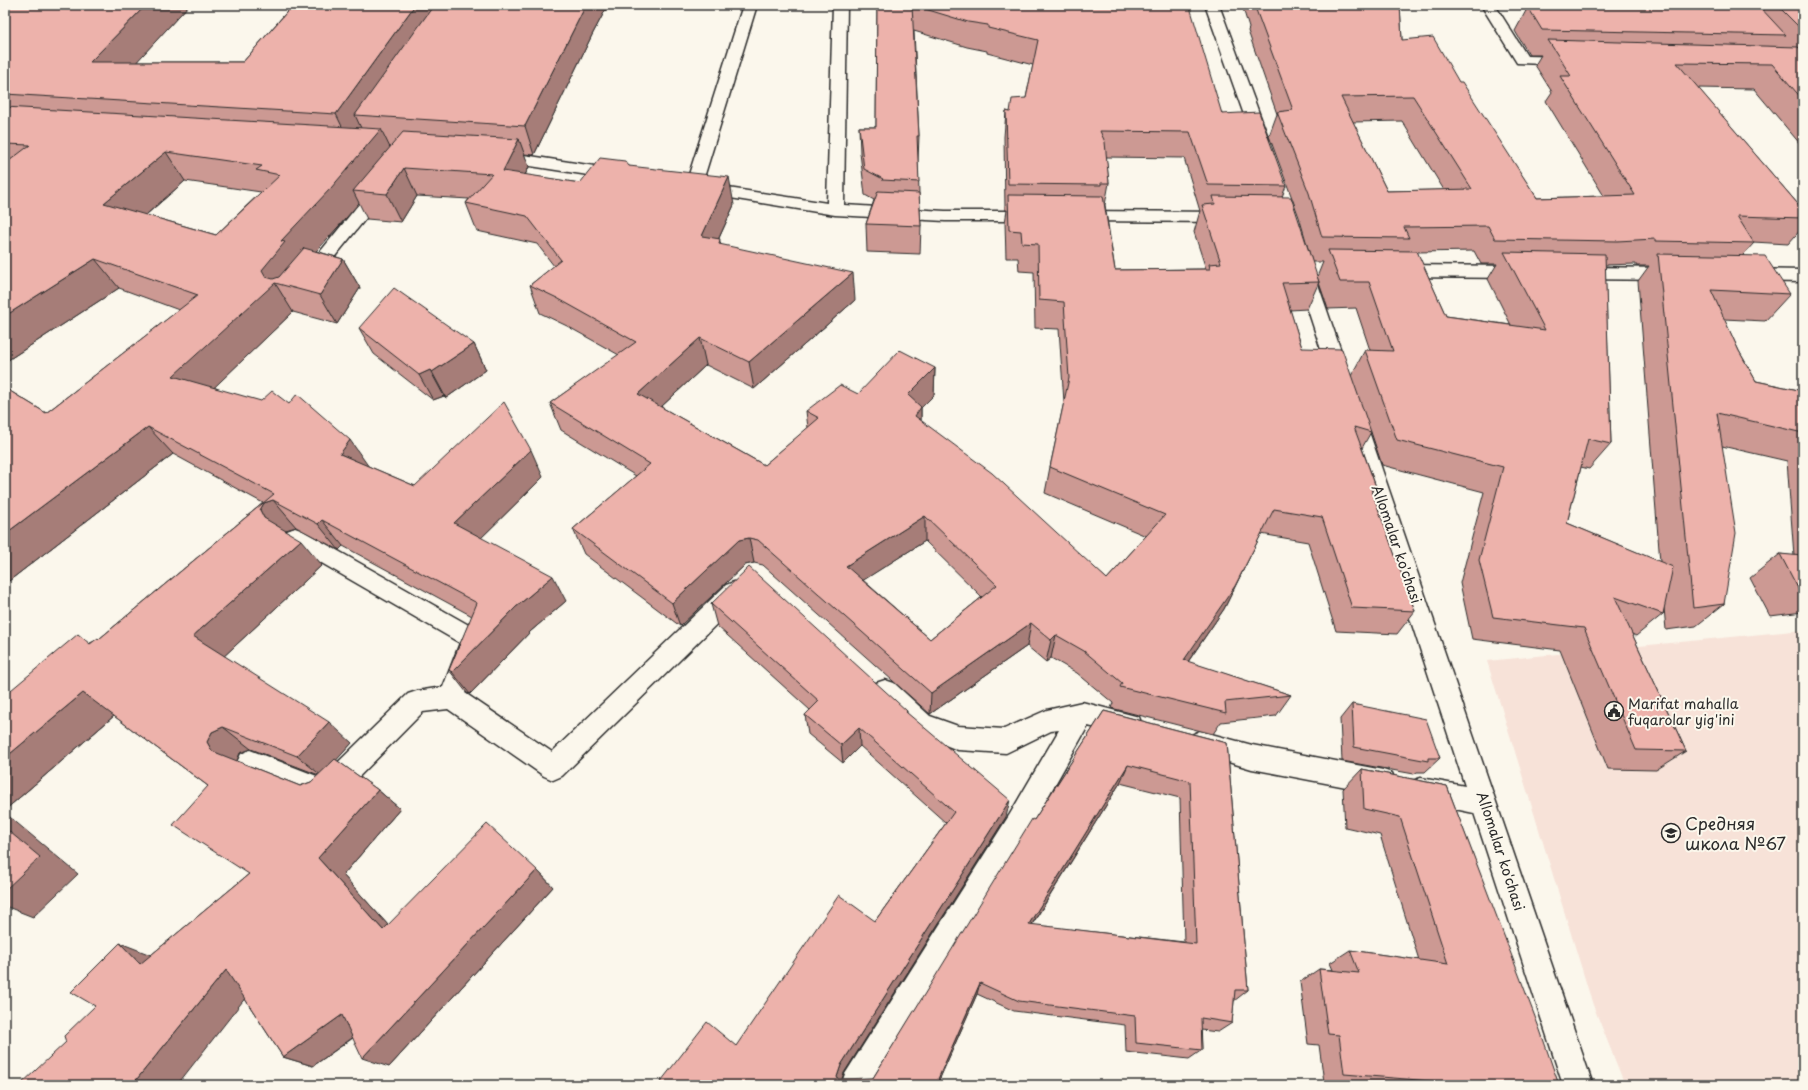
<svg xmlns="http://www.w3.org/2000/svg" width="1808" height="1090" font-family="'Playpen Sans',sans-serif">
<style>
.built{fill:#f7e2d8}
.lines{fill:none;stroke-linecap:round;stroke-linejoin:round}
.minor-casing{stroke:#2b2b2b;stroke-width:3}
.minor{fill:#fbf7ec;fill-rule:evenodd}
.wall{fill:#cc9993;stroke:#2b2b2b;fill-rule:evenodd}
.shaded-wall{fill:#a67d78;stroke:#2b2b2b}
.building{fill:#edb2ab;stroke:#2b2b2b;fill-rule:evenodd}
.labels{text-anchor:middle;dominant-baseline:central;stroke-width:4;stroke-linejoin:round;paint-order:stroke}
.street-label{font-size:14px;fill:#2b2b2b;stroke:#fbf7ec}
.poi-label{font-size:14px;fill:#2b2b2b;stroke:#fbf7ec;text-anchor:start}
.near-poi-label{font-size:17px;fill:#2b2b2b;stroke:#fbf7ec;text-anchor:start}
</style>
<rect width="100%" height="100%" fill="#fbf7ec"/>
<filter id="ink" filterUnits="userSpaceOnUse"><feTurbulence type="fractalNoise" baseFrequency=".025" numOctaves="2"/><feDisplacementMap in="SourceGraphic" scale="8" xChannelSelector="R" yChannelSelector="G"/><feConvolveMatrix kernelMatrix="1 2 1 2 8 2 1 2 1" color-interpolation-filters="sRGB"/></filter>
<g filter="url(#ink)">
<path class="built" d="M 1803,630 L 1803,1085 L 1625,1085 L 1593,1005 L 1487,661 Z"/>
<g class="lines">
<g class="minor-casing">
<g id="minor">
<path d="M 743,5 L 757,5 L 702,184 L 827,203 L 833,5 L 847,5 L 844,205 L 945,211 L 1035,211 L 1041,212 L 1043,216 L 1041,220 L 1035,221 L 945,221 L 835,215 L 687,191 L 685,187 Z"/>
<path d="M 1205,5 L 1219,5 L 1269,140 L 1267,143 L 1261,145 L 1255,143 L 1253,140 Z"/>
<path d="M 1481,5 L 1495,5 L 1527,56 L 1567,57 L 1572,58 L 1574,61 L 1572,64 L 1567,65 L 1517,63 Z"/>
<path d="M 497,153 L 524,155 L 620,170 L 626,171 L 628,175 L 626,179 L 620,180 L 524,165 L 491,161 L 489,158 L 491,155 Z"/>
<path d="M 382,182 L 388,183 L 390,187 L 388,191 L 315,281 L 309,283 L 303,281 L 300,277 L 303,273 L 376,183 Z"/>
<path d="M 1077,211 L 1229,212 L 1235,213 L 1237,217 L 1235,221 L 1229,222 L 1077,221 L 1071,220 L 1069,216 L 1071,212 Z"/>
<path d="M 1303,261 L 1309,263 L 1312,267 L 1350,377 L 1347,382 L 1340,384 L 1333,382 L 1330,377 L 1294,267 L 1297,263 Z"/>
<path d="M 1395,265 L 1523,266 L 1529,268 L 1532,272 L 1529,276 L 1523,278 L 1395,277 L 1389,275 L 1386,271 L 1389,267 Z"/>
<path d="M 1575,267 L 1673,268 L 1679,270 L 1682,274 L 1679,278 L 1673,280 L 1575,279 L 1569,277 L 1566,273 L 1569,269 Z"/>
<path d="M 1749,269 L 1803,270 L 1803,282 L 1749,281 L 1743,279 L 1740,275 L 1743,271 Z"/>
<path d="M 1354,410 L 1361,412 L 1364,417 L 1593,1085 L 1563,1085 L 1474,813 L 1421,802 L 1412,799 L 1408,790 L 1412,781 L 1421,778 L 1465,786 L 1344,417 L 1347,412 Z"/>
<path d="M 295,528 L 303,531 L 481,632 L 485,639 L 465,693 L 552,752 L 726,585 L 734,582 L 742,585 L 745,592 L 742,599 L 562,776 L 553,780 L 544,776 L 448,709 L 423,712 L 335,801 L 326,804 L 241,770 L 237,762 L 241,754 L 250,750 L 322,778 L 408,694 L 417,691 L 443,687 L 460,643 L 287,543 L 284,537 L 287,531 Z"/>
<path d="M 885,680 L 894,683 L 930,716 L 958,726 L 1004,729 L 1047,710 L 1082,702 L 1139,717 L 1142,725 L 1139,733 L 1130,736 L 1088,726 L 1028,832 L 873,1085 L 841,1085 L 845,1074 L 1010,814 L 1059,730 L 1051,731 L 1006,753 L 958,750 L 912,732 L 876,699 L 873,691 L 876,683 Z"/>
<path d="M 1200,731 L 1252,745 L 1383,770 L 1392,773 L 1396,782 L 1392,791 L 1383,794 L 1252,769 L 1191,751 L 1187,743 L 1191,735 Z"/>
</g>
</g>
<use href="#minor" class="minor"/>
</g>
<g class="wall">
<path d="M 5,5 L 189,5 L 136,62 L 243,62 L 291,7 L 273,6 L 273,5 L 608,5 L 592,35 L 534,155 L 524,154 L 529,167 L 525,175 L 580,183 L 629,166 L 734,205 L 719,238 L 721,245 L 855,300 L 754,389 L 706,365 L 661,407 L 764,465 L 808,428 L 806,411 L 935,368 L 934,395 L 921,408 L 921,421 L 1107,579 L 1146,536 L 1045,493 L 1050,467 L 1064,402 L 1059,329 L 1035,328 L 1034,272 L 1019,271 L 1018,258 L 1006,258 L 1005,223 L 1007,210 L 1005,210 L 1004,137 L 1006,111 L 1010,112 L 1026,98 L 1033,65 L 987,53 L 987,51 L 967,47 L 914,31 L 919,136 L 918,161 L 919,193 L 921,226 L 920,254 L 867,252 L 866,224 L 874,200 L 865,195 L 860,153 L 859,127 L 876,127 L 877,5 L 1179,5 L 1222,114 L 1286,186 L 1282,197 L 1319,282 L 1307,309 L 1290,310 L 1302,348 L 1351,376 L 1365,350 L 1370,350 L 1356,308 L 1328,309 L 1317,277 L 1323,262 L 1312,262 L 1299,217 L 1269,136 L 1277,114 L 1248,31 L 1249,28 L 1242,5 L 1400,5 L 1402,40 L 1459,82 L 1537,198 L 1604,196 L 1546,101 L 1552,92 L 1535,65 L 1541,55 L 1529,55 L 1515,31 L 1528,7 L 1559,7 L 1557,5 L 1803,5 L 1803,145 L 1801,145 L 1754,89 L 1698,88 L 1803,210 L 1803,227 L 1788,244 L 1753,242 L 1754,243 L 1743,255 L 1790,294 L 1765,321 L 1724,319 L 1739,351 L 1756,381 L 1803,391 L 1803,612 L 1770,616 L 1750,578 L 1780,554 L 1794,556 L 1787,461 L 1722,446 L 1724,604 L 1696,626 L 1666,630 L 1664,608 L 1663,614 L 1636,636 L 1632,634 L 1686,751 L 1656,770 L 1608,769 L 1560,650 L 1472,639 L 1460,583 L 1484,492 L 1382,465 L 1371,432 L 1362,448 L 1376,487 L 1372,493 L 1415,611 L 1397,634 L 1336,631 L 1308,542 L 1261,534 L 1224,609 L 1188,662 L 1291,695 L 1276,716 L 1221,722 L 1213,734 L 1111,708 L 1113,703 L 1077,673 L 1051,658 L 1046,662 L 1027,646 L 930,714 L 763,565 L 754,563 L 745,565 L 680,626 L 584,554 L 573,529 L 636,476 L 561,430 L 550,403 L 619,355 L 567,326 L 540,313 L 530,285 L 554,266 L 537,244 L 477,231 L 466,203 L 469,199 L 417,196 L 401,222 L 367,219 L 359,203 L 347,217 L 316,251 L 343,259 L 360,288 L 337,324 L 293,312 L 214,387 L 368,466 L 415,486 L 543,477 L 481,538 L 566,601 L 531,631 L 470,694 L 467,693 L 449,670 L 472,616 L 343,546 L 339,550 L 296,527 L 286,530 L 286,531 L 322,565 L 224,656 L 352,743 L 336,760 L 378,790 L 400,809 L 343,875 L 388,925 L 537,870 L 553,887 L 389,1067 L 353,1038 L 313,1066 L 283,1057 L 245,999 L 66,1042 L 151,955 L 249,874 L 208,786 L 114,716 L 5,810 L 90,643 L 99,639 L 263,503 L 173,454 L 5,584 L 5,388 L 46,413 L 179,310 L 119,288 L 5,362 ZM 1402,121 L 1444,190 L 1387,191 L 1353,122 ZM 1106,157 L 1184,158 L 1200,211 L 1194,232 L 1206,269 L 1115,270 L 1105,205 L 1109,183 ZM 185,181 L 261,192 L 216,235 L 146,215 ZM 1474,251 L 1481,264 L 1497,264 L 1488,279 L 1511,325 L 1446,316 L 1417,252 ZM 1636,264 L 1636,266 L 1649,266 L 1638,281 L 1660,562 L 1567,523 L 1581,467 L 1589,469 L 1611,444 L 1605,265 ZM 925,541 L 982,597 L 930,639 L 863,580 ZM 251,749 L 319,775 L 311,782 L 300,786 L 237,761 L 240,753 Z"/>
<path d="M 359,328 L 474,344 L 486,370 L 446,398 L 444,396 L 433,400 L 374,354 Z"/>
<path d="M 711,604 L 907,711 L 907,713 L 1006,817 L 844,1073 L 842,1079 L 873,1078 L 1034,820 L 1104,711 L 1227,743 L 1248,990 L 1234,1001 L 1232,1023 L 1218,1032 L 1201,1030 L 1202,1050 L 1189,1059 L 1126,1052 L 1125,1025 L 1014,1011 L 977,994 L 939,1080 L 658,1085 L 736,1046 L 875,921 L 946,823 L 860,746 L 843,763 L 808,734 L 805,715 L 810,710 L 717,626 ZM 1120,783 L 1180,798 L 1184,942 L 1032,925 Z"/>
<path d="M 1352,704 L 1440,758 L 1425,772 L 1417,772 L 1414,774 L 1342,761 L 1340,719 Z"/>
<path d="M 1362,769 L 1447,786 L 1559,1085 L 1359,1085 L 1324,1082 L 1319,1045 L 1308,1044 L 1300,982 L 1319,969 L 1333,970 L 1330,963 L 1350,950 L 1419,960 L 1380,835 L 1345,827 L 1343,789 Z"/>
</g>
<g class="shaded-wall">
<path d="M 146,5 L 189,5 L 110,91 L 90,62 Z"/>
<path d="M 415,5 L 446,5 L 355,115 L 361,128 L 350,143 L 336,114 Z"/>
<path d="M 586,5 L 608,5 L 592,35 L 534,155 L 525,126 Z"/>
<path d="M 381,129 L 395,158 L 353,191 L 359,203 L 347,217 L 301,268 L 275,283 L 293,312 L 197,404 L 173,376 L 262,270 L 281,241 Z"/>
<path d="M 519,139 L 529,167 L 513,199 L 503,171 Z"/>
<path d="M 166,152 L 185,181 L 126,232 L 104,203 Z"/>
<path d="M 404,168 L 417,196 L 401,222 L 387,194 Z"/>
<path d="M 729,177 L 734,205 L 707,264 L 702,236 Z"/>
<path d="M 95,259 L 119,288 L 5,362 L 5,316 Z"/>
<path d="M 343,259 L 360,288 L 337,324 L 320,295 Z"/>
<path d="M 853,273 L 855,300 L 754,389 L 749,362 Z"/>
<path d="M 700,338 L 706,365 L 646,421 L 638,394 Z"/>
<path d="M 474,344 L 486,370 L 446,398 L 432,372 Z"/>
<path d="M 935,368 L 934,395 L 921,408 L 921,434 L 908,395 Z"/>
<path d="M 430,370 L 444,396 L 433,400 L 419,375 Z"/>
<path d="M 148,427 L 173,454 L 5,584 L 5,534 Z"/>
<path d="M 350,440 L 369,467 L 340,454 Z"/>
<path d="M 531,450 L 543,477 L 470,549 L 454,523 Z"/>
<path d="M 273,500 L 296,527 L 286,530 L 283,536 L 264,518 L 260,510 L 264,503 Z"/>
<path d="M 925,516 L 925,541 L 848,590 L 846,566 Z"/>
<path d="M 322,520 L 343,546 L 339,550 L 318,524 Z"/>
<path d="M 1261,534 L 1224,609 L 1174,682 L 1184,660 Z"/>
<path d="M 749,538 L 754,563 L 745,565 L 680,626 L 672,603 L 739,540 Z"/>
<path d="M 301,540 L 322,565 L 220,660 L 193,636 Z"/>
<path d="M 553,576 L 566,601 L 531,631 L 470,694 L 452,672 L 516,607 Z"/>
<path d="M 1031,623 L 1027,646 L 930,714 L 931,693 Z"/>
<path d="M 1056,635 L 1051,658 L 1046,662 L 1051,640 Z"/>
<path d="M 83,693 L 115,715 L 5,810 L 5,758 Z"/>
<path d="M 329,722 L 352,743 L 322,776 L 297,756 Z"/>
<path d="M 223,727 L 251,749 L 240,753 L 236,763 L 212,751 L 207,742 L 212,732 Z"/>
<path d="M 859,728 L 860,746 L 843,763 L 841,745 Z"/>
<path d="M 1128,765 L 1120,783 L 1024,937 L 1029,924 Z"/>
<path d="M 378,790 L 400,809 L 343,875 L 406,945 L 383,930 L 318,858 Z"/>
<path d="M 1010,800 L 1006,817 L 844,1073 L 840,1084 L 837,1077 L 841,1065 Z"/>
<path d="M 5,813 L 78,874 L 33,917 L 5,906 Z"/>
<path d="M 537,870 L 553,887 L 389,1067 L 362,1058 Z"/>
<path d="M 120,943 L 156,957 L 140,964 Z"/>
<path d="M 226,970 L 257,983 L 177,1085 L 132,1085 Z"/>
<path d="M 980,983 L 977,994 L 937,1085 L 938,1079 Z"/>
<path d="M 342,1015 L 369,1026 L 313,1066 L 283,1057 Z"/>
</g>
<g class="building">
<path d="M 5,5 L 146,5 L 90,62 L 243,62 L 293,5 L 415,5 L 336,114 L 5,94 Z"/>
<path d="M 434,5 L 586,5 L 525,126 L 355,115 Z"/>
<path d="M 877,5 L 912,5 L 919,136 L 917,136 L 919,182 L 882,180 L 883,179 L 864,169 L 859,127 L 876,127 Z"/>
<path d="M 912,5 L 1179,5 L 1180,7 L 1190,7 L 1222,114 L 1259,112 L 1286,186 L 1208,185 L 1190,132 L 1100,131 L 1105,142 L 1109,183 L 1101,183 L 1101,185 L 1008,184 L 1006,111 L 1010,112 L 1012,99 L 1026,98 L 1038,40 L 988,28 L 988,25 L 968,22 Z"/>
<path d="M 1256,5 L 1400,5 L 1402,40 L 1433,37 L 1459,82 L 1462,82 L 1537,198 L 1635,195 L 1560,76 L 1571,76 L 1548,40 L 1798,47 L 1803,52 L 1803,100 L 1772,64 L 1677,63 L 1803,210 L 1803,218 L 1737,216 L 1754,243 L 1655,241 L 1655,239 L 1617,241 L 1495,239 L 1488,226 L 1404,227 L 1409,238 L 1322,237 L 1309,193 L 1277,112 L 1293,110 L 1255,7 L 1257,6 ZM 1413,96 L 1472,189 L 1387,191 L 1341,97 Z"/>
<path d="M 1587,5 L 1758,5 L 1786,35 L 1542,30 L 1528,7 L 1589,7 Z"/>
<path d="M 1777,5 L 1803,5 L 1803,31 Z"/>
<path d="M 5,107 L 381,129 L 331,188 L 281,241 L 285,242 L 262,270 L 266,277 L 273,279 L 279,277 L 304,248 L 343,259 L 320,295 L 275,283 L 173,376 L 261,401 L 272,391 L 289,404 L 297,394 L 350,440 L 340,454 L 415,486 L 504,402 L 531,450 L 454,523 L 553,576 L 516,607 L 452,672 L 449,670 L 477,603 L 322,520 L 318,524 L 273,500 L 264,503 L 260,510 L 264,518 L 301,540 L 193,636 L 329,722 L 297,756 L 223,727 L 212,732 L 207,742 L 212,751 L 300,786 L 311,782 L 335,759 L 378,790 L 318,858 L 383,930 L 487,824 L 537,870 L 362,1058 L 342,1015 L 283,1057 L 226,970 L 132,1085 L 20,1085 L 66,1042 L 64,1036 L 95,1006 L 71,992 L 120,943 L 140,964 L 249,874 L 173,825 L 208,786 L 83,693 L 5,758 L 5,695 L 78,634 L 90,644 L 98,638 L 99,639 L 274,494 L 148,427 L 5,534 L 5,388 L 46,413 L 198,295 L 95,259 L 5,316 L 5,164 L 30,145 L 5,144 ZM 166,152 L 262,166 L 256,170 L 280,175 L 216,235 L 104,203 Z"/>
<path d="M 403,132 L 519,139 L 503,171 L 580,183 L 600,158 L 625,161 L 629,166 L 729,177 L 702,236 L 720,239 L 719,244 L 853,273 L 749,362 L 700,338 L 638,394 L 764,465 L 819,418 L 806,411 L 840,385 L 858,394 L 900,350 L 935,368 L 908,395 L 921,407 L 915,416 L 992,473 L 1107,579 L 1165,515 L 1050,467 L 1069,378 L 1064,302 L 1039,300 L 1038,244 L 1022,243 L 1021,231 L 1009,230 L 1008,195 L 1103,196 L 1115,270 L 1210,269 L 1209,264 L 1221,263 L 1202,205 L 1215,204 L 1213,196 L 1291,197 L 1319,282 L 1282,283 L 1302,348 L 1342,349 L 1371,432 L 1354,427 L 1376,487 L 1370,486 L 1415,611 L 1352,608 L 1322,517 L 1274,509 L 1235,586 L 1184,660 L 1291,695 L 1225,702 L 1226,713 L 1120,687 L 1122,683 L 1084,651 L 1056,635 L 1051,640 L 1031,623 L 931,693 L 758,540 L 749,538 L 739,540 L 672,603 L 573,529 L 650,464 L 550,403 L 636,342 L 557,298 L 530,285 L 561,260 L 527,216 L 466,203 L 492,174 L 404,168 L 387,194 L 353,191 ZM 925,516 L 997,585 L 930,639 L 846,566 Z"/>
<path d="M 878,191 L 919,193 L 921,226 L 866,224 Z"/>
<path d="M 1328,250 L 1417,251 L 1446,316 L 1545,330 L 1504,252 L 1605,254 L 1611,444 L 1588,439 L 1567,523 L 1673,567 L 1663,614 L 1615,597 L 1686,751 L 1636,750 L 1584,628 L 1493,617 L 1479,560 L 1503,467 L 1397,440 L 1365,350 L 1393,351 L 1369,282 L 1340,282 Z"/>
<path d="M 1658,254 L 1765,256 L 1790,294 L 1711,290 L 1739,351 L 1756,381 L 1803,391 L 1803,433 L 1717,413 L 1736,533 L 1724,604 L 1693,608 Z"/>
<path d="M 394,288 L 474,344 L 432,372 L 430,370 L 419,375 L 359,328 Z"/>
<path d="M 1780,554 L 1803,556 L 1803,593 L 1801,594 Z"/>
<path d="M 749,567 L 907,711 L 906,712 L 1010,800 L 841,1065 L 837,1077 L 838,1079 L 873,1078 L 1032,819 L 1034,820 L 1104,711 L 1227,743 L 1248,990 L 1235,990 L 1232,1023 L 1201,1018 L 1202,1050 L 1136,1043 L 1135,1016 L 1019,1001 L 980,983 L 938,1079 L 944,1085 L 658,1085 L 707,1022 L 736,1046 L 839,895 L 875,921 L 954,812 L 859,728 L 841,745 L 805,715 L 819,701 L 711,604 ZM 1128,765 L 1190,781 L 1196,944 L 1029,924 Z"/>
<path d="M 1352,704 L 1426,719 L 1440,758 L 1428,758 L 1428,761 L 1354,747 Z"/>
<path d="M 1362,769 L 1447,786 L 1540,1030 L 1559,1085 L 1480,1085 L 1344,1074 L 1339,1035 L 1328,1034 L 1319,969 L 1359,973 L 1350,950 L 1448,964 L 1400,817 L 1364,809 Z"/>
<path d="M 5,828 L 40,857 L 5,890 Z"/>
</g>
</g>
<defs>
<g id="civic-ring" transform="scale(1)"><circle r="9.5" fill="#fbf7ec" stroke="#2b2b2b" stroke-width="1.5"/><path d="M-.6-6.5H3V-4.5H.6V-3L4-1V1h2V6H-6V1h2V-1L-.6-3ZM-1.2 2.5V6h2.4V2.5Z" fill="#2b2b2b"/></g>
<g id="school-ring" transform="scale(1)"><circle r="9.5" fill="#fbf7ec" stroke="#2b2b2b" stroke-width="1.5"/><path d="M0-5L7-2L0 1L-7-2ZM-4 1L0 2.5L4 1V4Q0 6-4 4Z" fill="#2b2b2b"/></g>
</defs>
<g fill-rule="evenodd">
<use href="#civic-ring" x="1614" y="711"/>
<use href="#school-ring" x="1671" y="833"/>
</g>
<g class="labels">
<g class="street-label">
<text transform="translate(1397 544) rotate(71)">Allomalar ko'chasi</text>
<text transform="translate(1501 851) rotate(72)">Allomalar ko'chasi</text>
</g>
<g class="poi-label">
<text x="1628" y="703">Marifat mahalla<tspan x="1628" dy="16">fuqarolar yig'ini</tspan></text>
</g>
<g class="near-poi-label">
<text x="1685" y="823">Средняя<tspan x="1685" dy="20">школа №67</tspan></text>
</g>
</g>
<rect width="1808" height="1090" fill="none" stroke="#fbf7ec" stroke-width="20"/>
<rect x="10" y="10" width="1788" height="1070" fill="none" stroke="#2b2b2b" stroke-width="1.5" filter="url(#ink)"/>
</svg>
